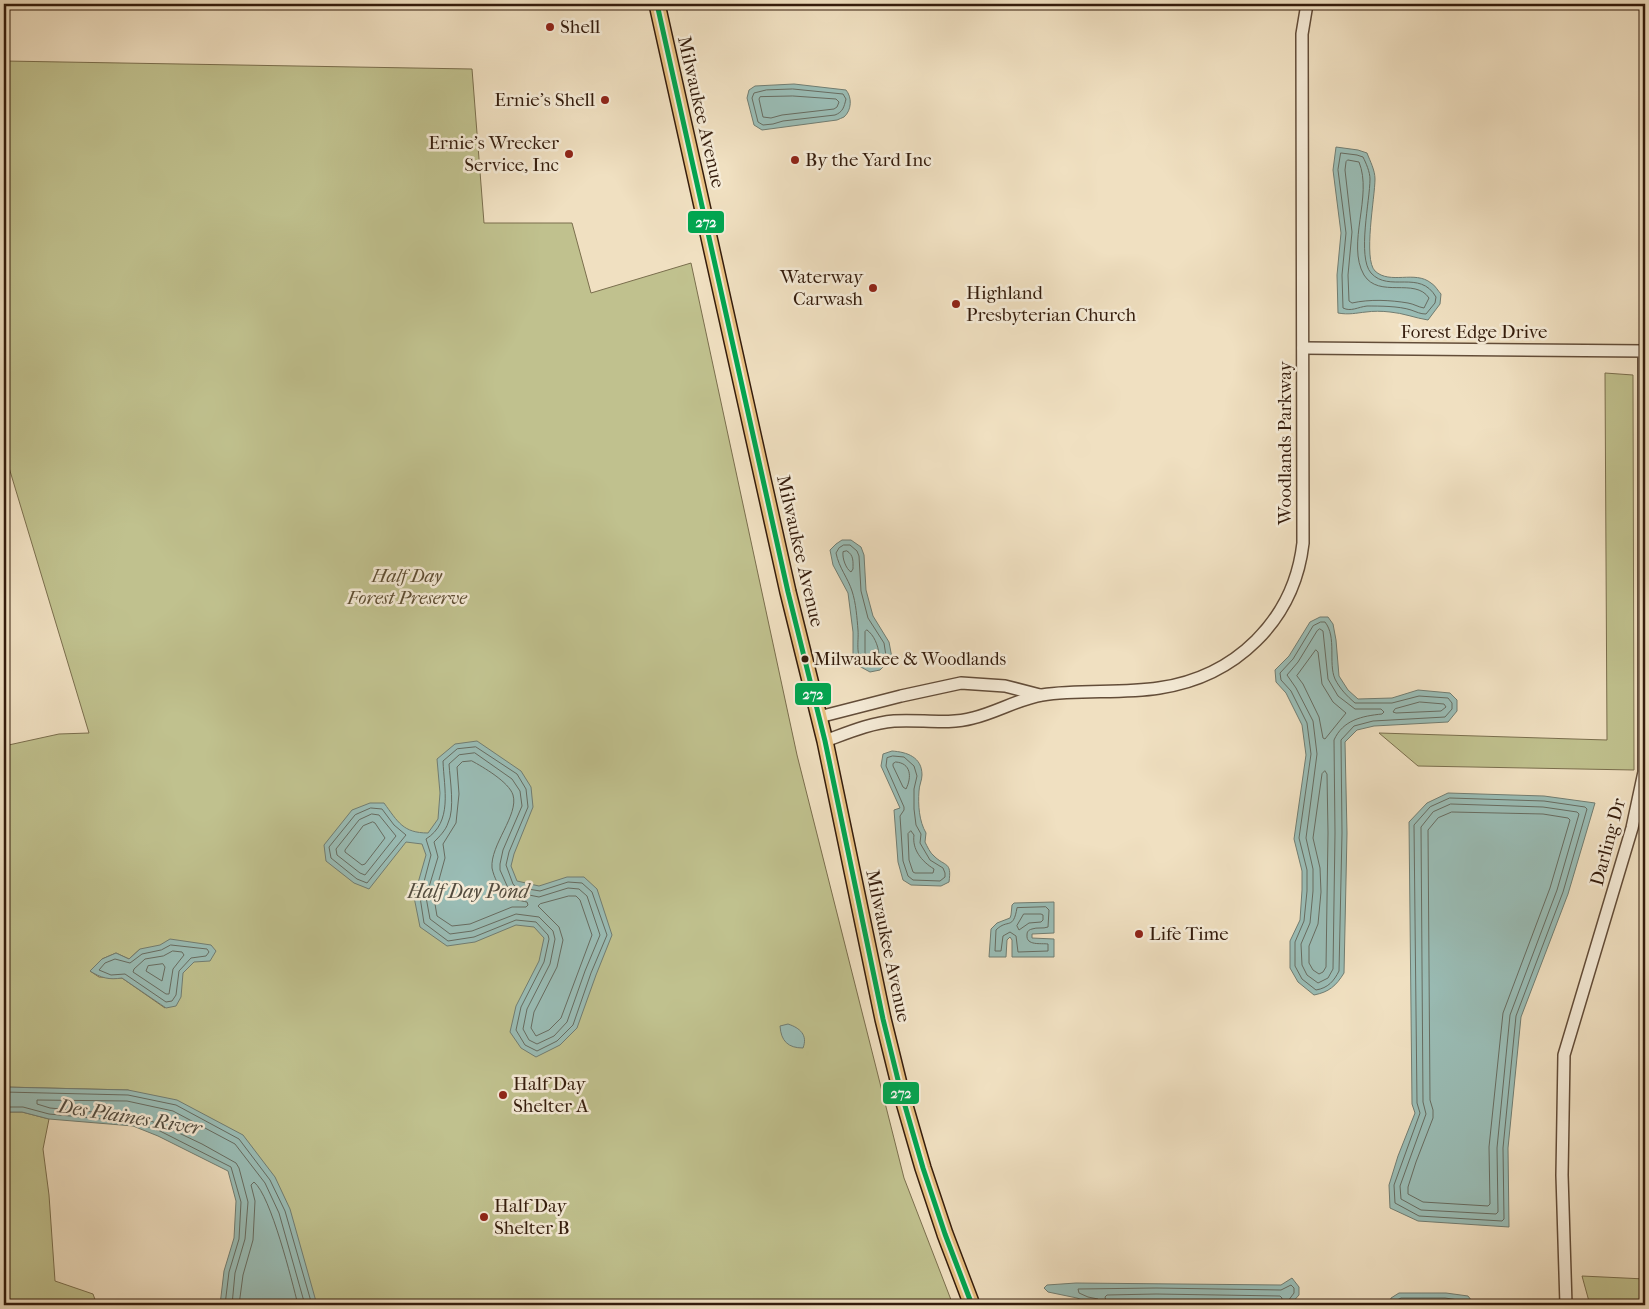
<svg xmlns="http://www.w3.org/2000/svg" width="1649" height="1309" font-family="'IM FELL French Canon',serif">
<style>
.green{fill:#c0c18e;stroke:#7a6e4d;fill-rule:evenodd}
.water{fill:#9abdb6;stroke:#717d72}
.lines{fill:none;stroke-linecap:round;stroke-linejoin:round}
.shore{stroke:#676c61;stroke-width:1}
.minor-casing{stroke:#634d39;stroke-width:14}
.major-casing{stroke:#341c0c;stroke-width:18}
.minor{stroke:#f5ebd7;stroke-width:11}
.major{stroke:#e8c080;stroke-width:15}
.bus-1-casing{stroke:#f5ebd7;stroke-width:9}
.bus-1{stroke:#00a651;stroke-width:5}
.poi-dot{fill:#8f2418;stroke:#f5ebd7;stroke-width:2}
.bus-dot{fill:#341c0c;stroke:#f5ebd7;stroke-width:2}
.labels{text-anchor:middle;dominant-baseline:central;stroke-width:5;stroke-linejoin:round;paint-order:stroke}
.bus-label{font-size:18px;fill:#341c0c;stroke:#f5ebd7;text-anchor:start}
.poi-label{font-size:19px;fill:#341c0c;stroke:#f5ebd7;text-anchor:start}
.street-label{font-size:19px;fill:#341c0c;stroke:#f5ebd7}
.park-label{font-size:19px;font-style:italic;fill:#5e4e33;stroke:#f5ebd7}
.water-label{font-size:20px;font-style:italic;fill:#534c3f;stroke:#f5ebd7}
.line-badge{stroke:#f5ebd7;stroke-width:2}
.badge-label{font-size:14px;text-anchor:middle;font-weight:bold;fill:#fff}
</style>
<rect width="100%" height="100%" fill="#f0e0c1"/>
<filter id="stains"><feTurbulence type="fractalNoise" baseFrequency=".004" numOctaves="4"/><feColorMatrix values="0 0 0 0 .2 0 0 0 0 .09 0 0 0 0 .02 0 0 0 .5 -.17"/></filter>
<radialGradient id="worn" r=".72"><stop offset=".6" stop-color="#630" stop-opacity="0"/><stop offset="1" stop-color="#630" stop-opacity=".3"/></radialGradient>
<g class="green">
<path d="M 4,61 L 472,69 L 484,223 L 572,223 L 591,293 L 691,263 L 797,755 L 904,1178 L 953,1305 L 242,1305 L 258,1199 L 212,1131 L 128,1090 L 4,1087 L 4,746 L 59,734 L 89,733 L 4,451 ZM 140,949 L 165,1008 L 122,978 L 99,977 L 90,971 L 102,959 L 116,953 L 129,959 Z"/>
<path d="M 1605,373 L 1633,375 L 1634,770 L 1418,766 L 1379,733 L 1607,740 Z"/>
<path d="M 4,1112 L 22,1112 L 49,1119 L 43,1149 L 49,1195 L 55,1281 L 93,1294 L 97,1305 L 4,1305 Z"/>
<path d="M 1582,1276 L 1645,1279 L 1645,1302 L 1590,1305 Z"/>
</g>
<g class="water">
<path d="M 794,84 L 846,90 C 852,97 852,110 844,117 C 842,118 839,119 837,120 L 762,130 L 754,125 L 747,98 L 749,90 L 755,86 Z"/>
<path d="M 1336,147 L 1358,150 L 1367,153 C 1370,161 1375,170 1375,179 C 1375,197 1363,259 1375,271 C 1390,285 1415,270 1431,283 C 1435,285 1438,291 1441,294 L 1440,304 L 1428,320 C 1415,318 1403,313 1390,312 C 1382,311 1373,311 1366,312 C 1356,313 1349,315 1338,313 L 1337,275 L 1341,233 L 1333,170 Z"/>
<path d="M 842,540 L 851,540 L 861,547 L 864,555 L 866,590 L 873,616 L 889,642 L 892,658 L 880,670 L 870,672 L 859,666 L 853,656 L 853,632 L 848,593 L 833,565 L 830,550 L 836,544 Z"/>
<path d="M 1320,617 L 1328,617 L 1333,624 L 1336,640 L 1339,676 L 1348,690 L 1358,699 L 1392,698 L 1418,690 L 1450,693 L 1457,700 L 1457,711 L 1448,722 L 1374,726 L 1357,730 L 1345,742 L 1347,833 L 1344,973 C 1336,986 1329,992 1314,995 L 1298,982 L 1290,968 L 1290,941 L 1300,920 L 1302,890 L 1302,871 L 1294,839 L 1306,755 L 1302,725 L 1286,693 L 1276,682 L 1275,670 L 1289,656 L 1310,622 Z"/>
<path d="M 477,741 L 521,771 L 531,787 L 533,807 L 514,854 L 511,866 L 517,881 L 539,886 L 567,877 L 584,877 L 597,889 L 612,935 L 596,975 L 577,1028 L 560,1045 L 536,1057 L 521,1048 L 510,1032 L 516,1006 L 539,961 L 544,938 L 534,927 L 516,925 L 475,942 L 447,946 L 420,927 L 414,897 L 426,855 L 422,844 L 406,842 L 369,889 L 354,883 L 326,861 L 324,845 L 352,810 L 370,803 L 384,803 C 398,822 403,833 428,833 L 438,819 L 440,793 L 437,759 L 455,744 Z"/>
<path d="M 892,751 C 907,752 922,757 922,775 C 922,780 919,786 919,791 C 918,805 919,821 926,833 L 925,842 C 927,846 930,853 934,856 C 945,867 952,861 949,882 L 941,886 L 911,885 L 903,880 L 898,862 L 894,810 L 900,808 L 881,766 L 883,754 Z"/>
<path d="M 1448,793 L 1544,796 L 1595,803 L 1568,894 L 1521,1017 L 1508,1148 L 1509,1227 L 1418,1221 L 1390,1208 L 1389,1185 L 1398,1156 L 1415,1113 L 1412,1104 L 1409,822 L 1427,803 Z"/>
<path d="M 1054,902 L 1054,933 L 1032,934 L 1032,938 L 1054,939 L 1054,957 L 1012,957 L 1012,940 L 1010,937 L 1007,940 L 1006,957 L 989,957 L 991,929 L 997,923 L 1010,918 L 1011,915 L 1012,905 L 1014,903 Z"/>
<path d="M 170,939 L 211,945 L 216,951 L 210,961 L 194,962 L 183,973 L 181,997 L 176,1006 L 166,1008 L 122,978 C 109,980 101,978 90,971 L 102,959 L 116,953 L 129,959 L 140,949 L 160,945 Z"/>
<path d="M 788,1024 C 800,1028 808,1035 803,1048 C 788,1048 781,1041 780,1026 Z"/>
<path d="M 4,1087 L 128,1090 L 177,1100 L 243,1135 L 275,1177 L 290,1209 L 317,1305 L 220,1305 L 224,1271 L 234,1238 L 236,1201 L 228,1171 L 158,1136 L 133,1126 L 49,1119 L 22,1112 L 4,1112 Z"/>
<path d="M 1292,1278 L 1299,1287 L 1299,1295 L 1290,1305 L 1120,1305 L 1087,1302 L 1077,1298 L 1048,1292 L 1044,1288 L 1047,1285 L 1076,1283 L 1281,1285 Z"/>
<path d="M 1399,1293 L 1446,1293 L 1468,1296 L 1472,1301 L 1471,1305 L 1389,1305 L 1391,1298 Z"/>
</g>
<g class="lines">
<g class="shore">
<path d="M 793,89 L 843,94 L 846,99 C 844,107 843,112 835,115 L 783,121 L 773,124 L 763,125 L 758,122 L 752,98 L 754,93 L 766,90 Z"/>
<path d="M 793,96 L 836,99 L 839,102 L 837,107 L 834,109 L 782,115 L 771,118 L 763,117 L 759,99 L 760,97 Z"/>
<path d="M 1341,153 L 1357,155 L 1363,157 C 1366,163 1370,172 1370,179 C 1370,200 1357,257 1371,273 C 1389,293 1420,269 1436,297 L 1435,303 L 1426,314 C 1420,314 1417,312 1411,310 C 1399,306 1379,306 1367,306 C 1358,307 1351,312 1343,308 L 1342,275 L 1346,233 L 1338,170 Z"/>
<path d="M 1348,160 L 1359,162 C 1373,196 1346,244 1364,275 C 1379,299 1415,277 1429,298 L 1424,308 C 1418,307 1414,304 1408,303 C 1390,300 1370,299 1352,303 L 1349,301 L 1348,275 L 1352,232 L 1345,170 L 1346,162 Z"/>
<path d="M 844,545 L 850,545 L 857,551 L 859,556 L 861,591 L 868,618 L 884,643 L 886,656 C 880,662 876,669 867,665 C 854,659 859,642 858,630 C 857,618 856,603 852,591 C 848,578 839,568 836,553 L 839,548 Z"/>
<path d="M 847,551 C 854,555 853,562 853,569 L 851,572 C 846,569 842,558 843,552 Z"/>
<path d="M 1321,622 L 1325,622 C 1337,637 1328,663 1335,679 C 1340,689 1347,696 1355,703 L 1392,703 L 1419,696 L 1448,698 L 1452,703 L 1452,709 L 1445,717 L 1373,721 L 1354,726 L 1341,740 L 1342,833 L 1339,971 C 1334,981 1328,988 1316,990 L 1302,979 L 1295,966 L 1295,942 L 1304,921 L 1307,891 L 1307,870 L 1299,838 L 1311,754 L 1307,723 L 1291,691 L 1281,680 L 1280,673 L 1293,659 L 1313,626 Z"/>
<path d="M 1320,629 L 1323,631 L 1328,679 L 1338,696 L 1355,709 L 1381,709 L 1384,712 L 1382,714 C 1362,716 1343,720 1334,740 L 1335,833 L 1333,969 L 1328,978 L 1318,983 L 1307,975 L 1302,965 L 1301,944 L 1310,923 L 1313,891 L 1313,869 L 1306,838 L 1317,754 L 1313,721 L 1296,688 L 1287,675 L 1298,662 L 1317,631 Z"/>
<path d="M 867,630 C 874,635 878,645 879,654 L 873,660 L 868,658 L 865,653 L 865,632 Z"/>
<path d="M 1316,650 L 1318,652 L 1322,684 L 1333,702 L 1346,713 L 1325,739 L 1323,738 L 1319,717 L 1303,684 L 1297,676 Z"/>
<path d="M 1420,702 L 1444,704 L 1446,707 L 1441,711 L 1396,713 L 1393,712 L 1395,709 Z"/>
<path d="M 476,747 L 517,774 L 526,789 L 528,807 L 509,852 L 506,865 L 513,884 L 516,887 L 540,891 L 568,882 L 582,883 L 592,892 L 607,935 L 591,973 L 573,1025 L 557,1041 L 537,1051 L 525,1045 L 516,1030 L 521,1007 L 544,962 L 549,939 L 548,935 L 536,922 L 516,920 L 474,937 L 448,941 L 424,923 L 420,897 L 431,855 L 426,839 C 453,822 444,789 443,761 L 457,749 Z"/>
<path d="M 475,753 L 512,779 L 520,791 L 522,806 L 503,850 L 500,864 L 500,870 L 508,888 L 514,892 L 539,897 L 568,888 L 579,889 L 587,896 L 600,935 L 585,971 L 567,1022 L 554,1036 L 537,1044 L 529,1040 L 523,1029 L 527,1009 L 550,964 L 555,939 L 553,931 L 539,917 L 516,914 L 472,931 L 450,934 L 430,919 L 426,897 L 438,857 L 434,842 C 439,837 446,830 448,823 C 455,809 450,780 449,764 L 459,755 Z"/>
<path d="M 893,756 L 904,757 L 914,766 L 917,776 L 914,789 L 914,809 L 916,825 L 921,834 L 920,843 L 930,860 L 943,868 L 945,873 L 945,877 L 940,881 L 913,880 L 908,876 L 903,861 L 900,816 L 904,810 L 904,807 L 886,766 L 887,758 Z"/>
<path d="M 472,761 C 483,767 509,782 513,795 C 519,815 490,845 492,868 C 493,873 495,878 497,882 C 503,897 512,899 527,902 L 528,905 L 526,907 L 512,907 L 470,924 L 452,926 L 437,916 L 434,898 L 445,858 L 443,844 L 456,823 L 459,794 L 457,767 L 462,762 Z"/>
<path d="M 896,762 C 911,763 912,777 906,789 L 903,787 L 893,766 L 893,764 Z"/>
<path d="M 1325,771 L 1327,774 L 1328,833 L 1326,967 L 1323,972 L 1319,974 L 1313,970 L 1309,963 L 1309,946 L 1318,924 L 1321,892 L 1320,868 L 1313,838 L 1322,774 Z"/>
<path d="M 1450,798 L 1544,801 L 1585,807 L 1587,809 L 1563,892 L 1516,1016 L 1503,1148 L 1504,1219 L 1502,1221 L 1419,1216 L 1395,1203 L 1394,1185 L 1420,1113 L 1417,1103 L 1414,825 L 1430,807 Z"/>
<path d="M 1451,804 L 1543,807 L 1577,812 L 1579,814 L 1557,890 L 1510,1015 L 1497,1148 L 1498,1212 L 1496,1214 L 1421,1210 L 1401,1199 L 1400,1186 L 1426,1114 L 1423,1102 L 1421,827 L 1433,812 Z"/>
<path d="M 371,808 L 382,809 L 394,825 L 406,835 L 367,883 L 357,879 L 331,858 L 329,847 L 355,815 Z"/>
<path d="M 1452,812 L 1543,814 L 1568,818 L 1570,820 L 1550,888 L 1503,1013 L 1489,1147 L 1490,1204 L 1488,1206 L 1423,1202 L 1408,1194 L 1408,1187 L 1416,1162 L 1433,1118 L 1433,1110 L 1430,1100 L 1428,830 L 1438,818 Z"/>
<path d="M 372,814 L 379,815 L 396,836 L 365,875 L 360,873 L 337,855 L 336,849 L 359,820 Z"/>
<path d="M 373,822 L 375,823 L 385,838 L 365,864 L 362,865 L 345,852 L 345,850 L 363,826 Z"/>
<path d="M 911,831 L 914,835 C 912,849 921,861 934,869 L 933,873 L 915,873 L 913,872 L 909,860 L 908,834 Z"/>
<path d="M 569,896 L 576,896 L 580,900 L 592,935 L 561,1018 L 549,1030 L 536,1036 L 531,1028 L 534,1012 L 557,967 L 563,940 L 559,927 L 538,906 L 540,904 Z"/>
<path d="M 1046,907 L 1049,910 L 1048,927 C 1043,929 1037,927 1032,929 C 1028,930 1027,932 1027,935 C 1026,946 1041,943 1048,944 L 1048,951 L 1018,952 L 1016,936 L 1010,932 L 1003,936 L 1001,951 L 995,951 L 996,930 C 1008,918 1013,931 1017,908 Z"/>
<path d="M 1024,914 L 1041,914 L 1043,915 L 1043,920 L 1041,922 L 1029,923 L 1019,930 L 1017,926 Z"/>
<path d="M 171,945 L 207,949 L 209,952 L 206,956 L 191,958 L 179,971 L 176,995 L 172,1001 L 166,1002 L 125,974 L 111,975 L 99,970 L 105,963 L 115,959 L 130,963 L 142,954 L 161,950 Z"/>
<path d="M 173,951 L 182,952 L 184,955 L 173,969 L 169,994 L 166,994 L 133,972 L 134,969 L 145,959 L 163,956 Z"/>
<path d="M 163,964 L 165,967 L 162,981 L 146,971 L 148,966 Z"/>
<path d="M 4,1092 L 128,1095 L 176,1105 L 239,1139 L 270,1180 L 285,1211 L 312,1305"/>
<path d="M 4,1107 L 23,1107 L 49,1114 L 134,1122 L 160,1131 L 231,1167 L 241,1202 L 239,1239 L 229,1272 L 225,1305"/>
<path d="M 232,1305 L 235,1273 L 245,1239 L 248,1202 L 239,1168 L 236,1163 L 202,1144 L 162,1125 L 136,1116 L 50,1108 L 37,1104 L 37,1100 L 127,1101 L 173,1111 L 235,1144 L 265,1183 L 279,1213 L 305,1305"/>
<path d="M 239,1305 L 243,1275 L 253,1240 L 255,1201 L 251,1185 L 254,1182 C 271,1196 292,1281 298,1305"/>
<path d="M 1100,1305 L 1098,1299 L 1088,1297 L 1079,1293 L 1078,1289 L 1156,1288 L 1281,1290 L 1291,1285 L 1294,1288 L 1294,1293 L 1288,1301 L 1287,1305"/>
<path d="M 1107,1305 L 1105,1297 L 1107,1295 L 1156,1294 L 1280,1296 L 1282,1298 L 1281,1305"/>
<path d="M 1114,1305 L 1116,1303 L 1156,1301 L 1271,1303 L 1273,1305"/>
<path d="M 1394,1305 L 1395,1301 L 1401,1298 L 1445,1298 L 1465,1301 L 1467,1305"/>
<path d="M 1401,1305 L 1445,1304 L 1454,1305"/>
</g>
<g class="minor-casing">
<g id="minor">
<path d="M 1303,348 L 1645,351"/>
<path d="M 819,717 L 901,696 L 961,683 L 1005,686 L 1040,695"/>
<path d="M 825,741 C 847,733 870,723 894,721 C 920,719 947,725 973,718 C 995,713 1021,698 1042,695 C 1080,689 1121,694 1159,688 C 1235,677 1294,621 1303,543 L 1302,34 L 1307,4"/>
<path d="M 1566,1305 L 1562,1175 L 1564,1055 L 1632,828 L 1644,772 L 1644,351"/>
</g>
</g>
<g class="major-casing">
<path id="major" d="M 657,4 L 788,592 L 825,741 L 883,1019 L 901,1092 L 923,1168 L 945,1234 L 972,1305"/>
</g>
<use href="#minor" class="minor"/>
<use href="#major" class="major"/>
<g class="bus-1-casing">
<path id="bus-1" d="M 657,4 L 788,592 L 825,741 L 883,1019 L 901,1092 L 923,1168 L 945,1234 L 972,1305"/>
</g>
<use href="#bus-1" class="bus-1"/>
</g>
<g class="poi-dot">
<circle cx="550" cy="27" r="5"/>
<circle cx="605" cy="100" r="5"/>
<circle cx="569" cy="154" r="5"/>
<circle cx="795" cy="160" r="5"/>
<circle cx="873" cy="288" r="5"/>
<circle cx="956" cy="304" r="5"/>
<circle cx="1139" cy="934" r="5"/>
<circle cx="503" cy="1095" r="5"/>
<circle cx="484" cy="1217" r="5"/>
</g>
<circle class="bus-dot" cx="805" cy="659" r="4.5"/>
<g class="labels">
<g class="bus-label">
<text x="814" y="659">Milwaukee &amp; Woodlands</text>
</g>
<g class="poi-label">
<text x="560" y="27">Shell</text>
<text x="595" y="100" text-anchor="end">Ernie's Shell</text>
<text x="559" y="143" text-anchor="end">Ernie's Wrecker<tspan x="559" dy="22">Service, Inc</tspan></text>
<text x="805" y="160">By the Yard Inc</text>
<text x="863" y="277" text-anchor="end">Waterway<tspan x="863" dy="22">Carwash</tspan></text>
<text x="966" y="293">Highland<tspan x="966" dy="22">Presbyterian Church</tspan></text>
<text x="1149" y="934">Life Time</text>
<text x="513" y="1084">Half Day<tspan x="513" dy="22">Shelter A</tspan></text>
<text x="494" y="1206">Half Day<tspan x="494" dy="22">Shelter B</tspan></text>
</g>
<g class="street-label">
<text transform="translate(701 112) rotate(77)">Milwaukee Avenue</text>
<text x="1474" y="332">Forest Edge Drive</text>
<text transform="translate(1285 443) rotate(-90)">Woodlands Parkway</text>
<text transform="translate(800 551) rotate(77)">Milwaukee Avenue</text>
<text transform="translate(1608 842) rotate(-75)">Darling Dr</text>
<text transform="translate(888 946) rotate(78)">Milwaukee Avenue</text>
</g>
<g class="park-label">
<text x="407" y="576">Half Day<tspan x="407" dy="22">Forest Preserve</tspan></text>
</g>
<g class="water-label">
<text x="468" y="891">Half Day Pond</text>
<text transform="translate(130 1117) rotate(9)">Des Plaines River</text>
</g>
</g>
<g class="line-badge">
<rect x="687" y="210" width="38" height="24" rx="5" fill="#00a651"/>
<rect x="794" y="682" width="38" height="24" rx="5" fill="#00a651"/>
<rect x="882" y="1081" width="38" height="24" rx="5" fill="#00a651"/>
</g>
<g class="badge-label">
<text x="706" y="227">272</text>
<text x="813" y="699">272</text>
<text x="901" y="1098">272</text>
</g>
<rect width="1649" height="1309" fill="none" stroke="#f0e0c1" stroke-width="20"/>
<rect x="5" y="5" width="1639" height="1299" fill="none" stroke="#341c0c" stroke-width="2.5"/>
<rect x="10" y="10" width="1629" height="1289" fill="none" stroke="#341c0c"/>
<rect width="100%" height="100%" filter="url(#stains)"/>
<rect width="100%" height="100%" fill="url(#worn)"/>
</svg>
